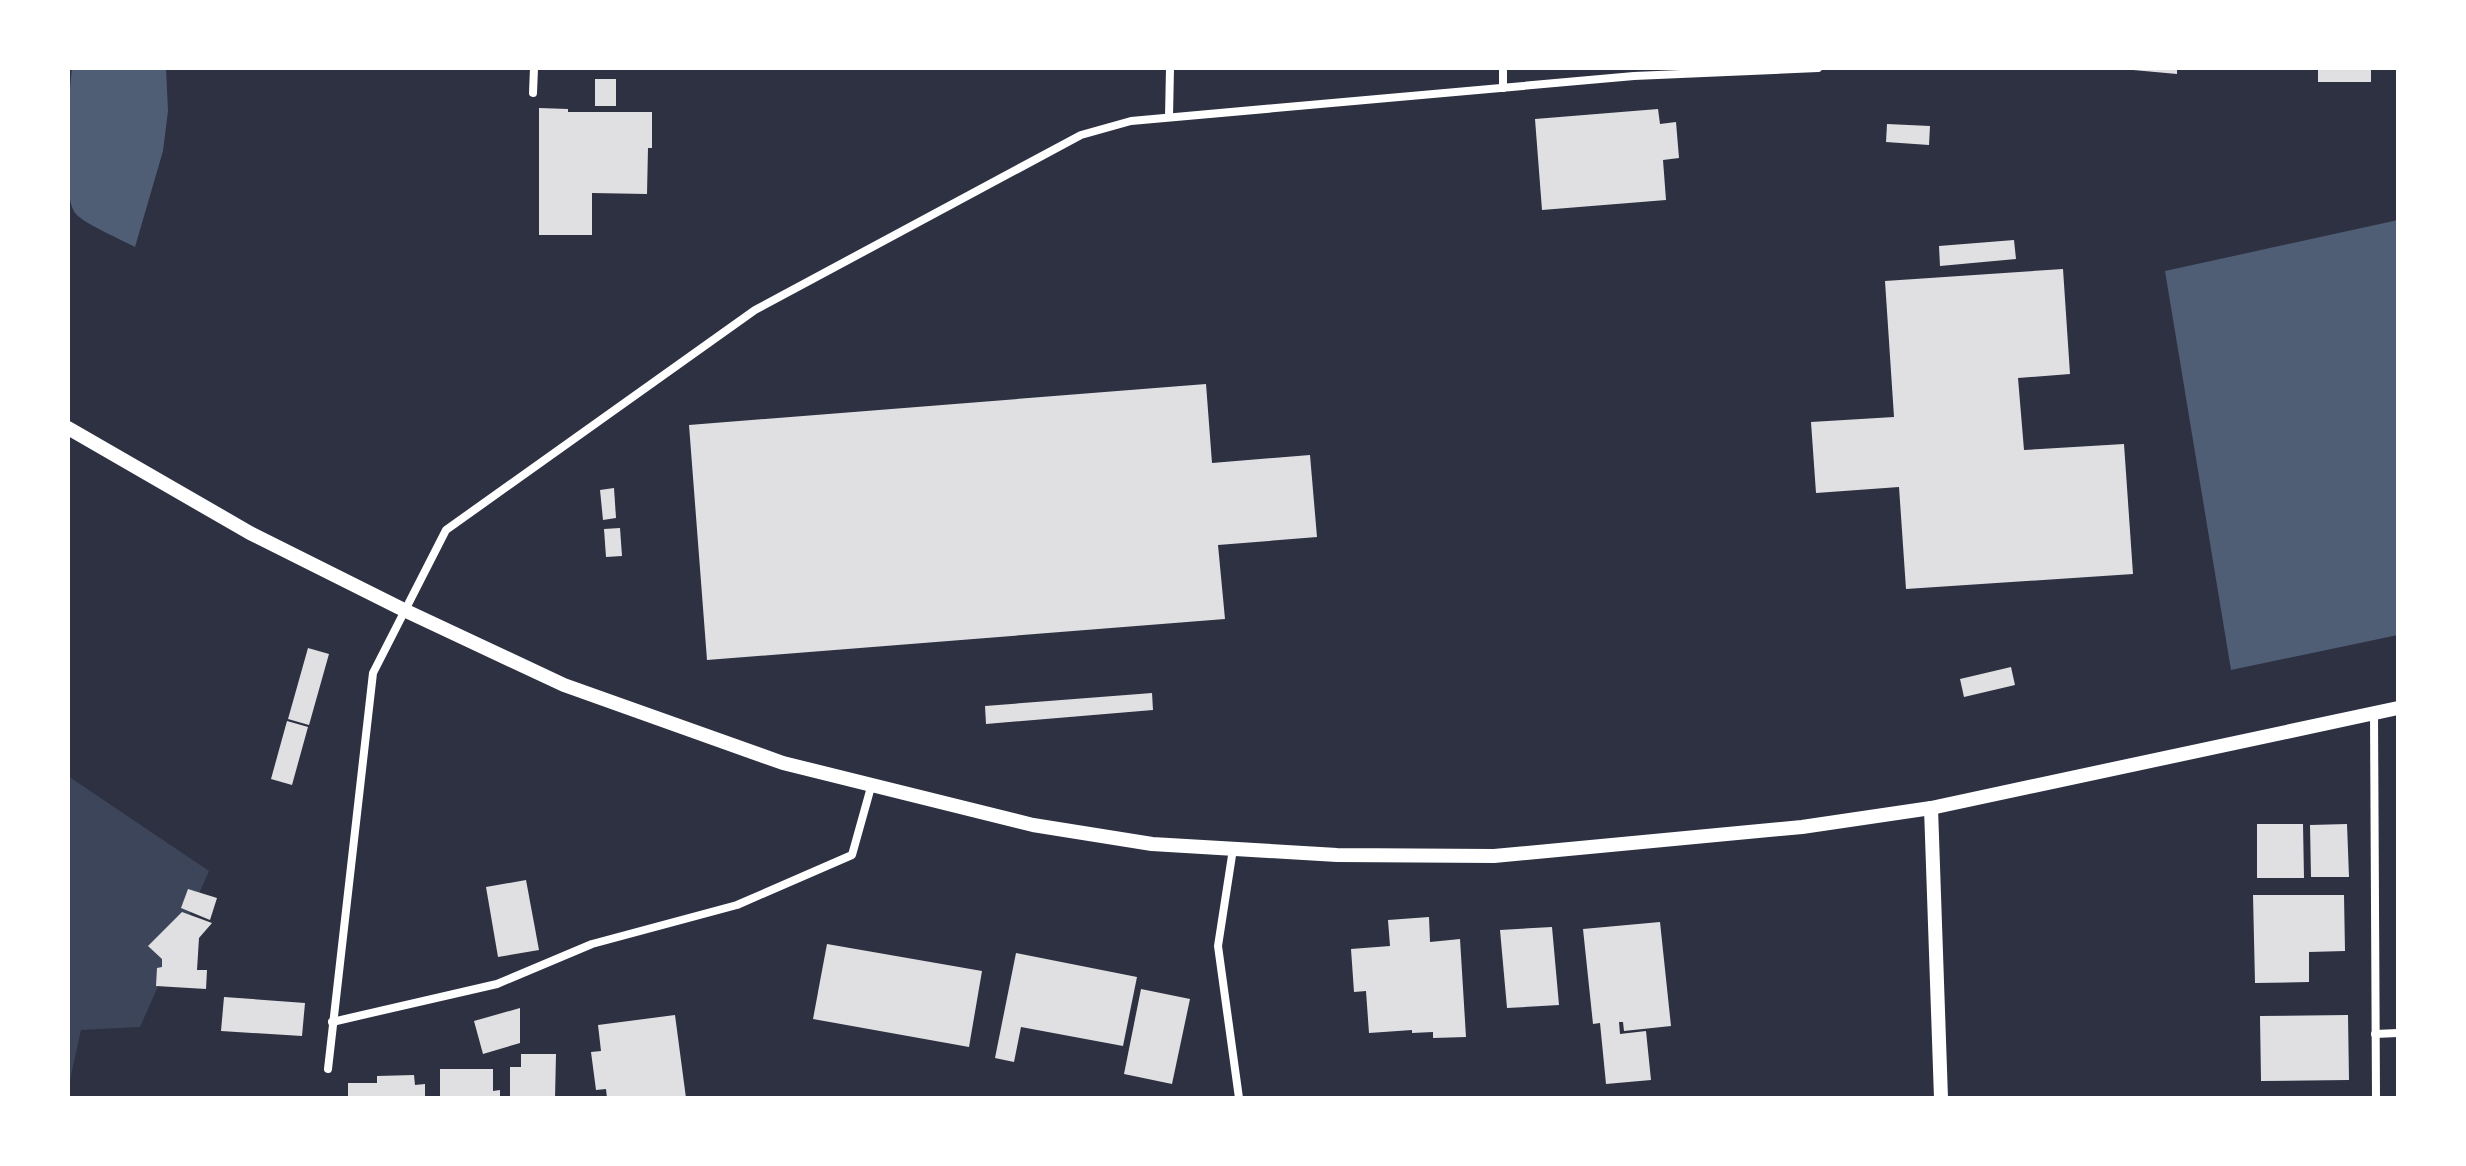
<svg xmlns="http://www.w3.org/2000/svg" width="2466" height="1166" font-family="Rubik,sans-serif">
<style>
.green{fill:#3c4559}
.water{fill:#4f5d75}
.building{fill:#e0e0e3}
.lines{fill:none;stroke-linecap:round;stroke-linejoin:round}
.minor{stroke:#fff;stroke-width:8}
.tertiary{stroke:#fff;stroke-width:14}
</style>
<rect width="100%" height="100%" fill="#2d3142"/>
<path class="green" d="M 68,776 L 209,871 L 140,1027 L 81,1030 L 68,1089 Z"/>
<g class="water">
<path d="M 72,68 L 166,68 L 168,111 L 163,151 L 135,247 C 122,240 85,224 76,214 C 60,195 69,95 72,68 Z"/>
<path d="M 2398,220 L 2398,635 L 2231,670 L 2165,271 Z"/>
</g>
<g class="building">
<path d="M 2133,68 L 2177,68 L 2177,74 L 2133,70 Z"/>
<rect x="2318" y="68" width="53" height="14"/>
<rect x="595" y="79" width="21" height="27"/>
<path d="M 539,108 L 568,109 L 568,112 L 652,112 L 652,148 L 648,148 L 647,194 L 592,193 L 592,235 L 539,235 Z"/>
<path d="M 1658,109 L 1660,124 L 1676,122 L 1679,158 L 1663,160 L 1666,200 L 1542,210 L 1535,119 Z"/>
<path d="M 1887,124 L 1930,126 L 1929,145 L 1886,142 Z"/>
<path d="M 2014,240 L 2016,259 L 1940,266 L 1939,246 Z"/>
<path d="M 2063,269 L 2070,374 L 2018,378 L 2024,450 L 2124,444 L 2133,574 L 1906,589 L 1899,487 L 1816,493 L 1811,422 L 1894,417 L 1885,281 Z"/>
<path d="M 1206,384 L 1212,463 L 1310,455 L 1317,537 L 1218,545 L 1225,619 L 707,660 L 689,425 Z"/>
<path d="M 614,488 L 616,518 L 603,520 L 600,490 Z"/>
<path d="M 620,528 L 622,556 L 606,557 L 604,529 Z"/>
<path d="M 308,648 L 329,654 L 309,725 L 288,719 Z"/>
<path d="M 2011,667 L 2015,685 L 1964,697 L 1960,679 Z"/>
<path d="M 1152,693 L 1153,710 L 986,724 L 985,706 Z"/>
<path d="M 287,721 L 308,727 L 292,785 L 271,779 Z"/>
<path d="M 2257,824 L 2303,824 L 2304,878 L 2257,878 Z"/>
<path d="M 2347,824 L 2349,877 L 2311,877 L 2310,825 Z"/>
<path d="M 526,880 L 539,950 L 498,957 L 486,887 Z"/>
<path d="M 188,889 L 217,898 L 210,920 L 181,908 Z"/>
<path d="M 2253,895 L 2344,895 L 2345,951 L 2309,952 L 2309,982 L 2255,983 Z"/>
<path d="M 182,912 L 212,923 L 199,938 L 197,970 L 207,970 L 206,989 L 156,986 L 157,968 L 162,967 L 162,959 L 148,946 Z"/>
<path d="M 1429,917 L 1430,942 L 1460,939 L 1466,1037 L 1433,1038 L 1433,1032 L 1412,1033 L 1412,1030 L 1369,1033 L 1366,991 L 1354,992 L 1351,949 L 1390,946 L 1388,920 Z"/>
<path d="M 1660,922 L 1671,1026 L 1624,1031 L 1623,1022 L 1619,1022 L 1620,1034 L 1646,1031 L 1651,1080 L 1606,1084 L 1600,1023 L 1593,1024 L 1583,929 Z"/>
<path d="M 1552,927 L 1559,1005 L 1507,1008 L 1500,930 Z"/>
<path d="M 827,944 L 982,971 L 969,1047 L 813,1019 Z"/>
<path d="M 1016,953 L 1137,977 L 1123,1046 L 1021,1027 L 1014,1062 L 995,1058 Z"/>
<path d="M 1141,989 L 1190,999 L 1172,1084 L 1124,1074 Z"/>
<path d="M 224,997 L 305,1003 L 302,1036 L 221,1031 Z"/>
<path d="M 520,1008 L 520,1043 L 483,1054 L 474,1021 Z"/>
<path d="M 675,1015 L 686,1098 L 607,1098 L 606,1089 L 596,1090 L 591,1052 L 601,1051 L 598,1025 Z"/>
<path d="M 2348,1015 L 2349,1080 L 2261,1081 L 2260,1016 Z"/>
<path d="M 521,1054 L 556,1054 L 555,1098 L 510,1098 L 510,1067 L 521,1067 Z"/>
<path d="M 440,1069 L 493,1069 L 493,1091 L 500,1090 L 500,1098 L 440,1098 Z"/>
<path d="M 414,1075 L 415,1085 L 425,1084 L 425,1098 L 348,1098 L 348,1083 L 377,1083 L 377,1076 Z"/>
</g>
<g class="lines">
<g class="minor">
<path d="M 1503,68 L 1503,88"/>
<path d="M 533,93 L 534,68"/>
<path d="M 1169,117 L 1170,68"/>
<path d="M 2374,713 L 2376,1098"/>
<path d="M 1233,849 L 1218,946 L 1239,1098"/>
<path d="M 332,1022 L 497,984 L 592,944 L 737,905 L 852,855 L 871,787"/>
<path d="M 2375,1034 L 2398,1033"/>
<path d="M 328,1069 L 373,673 L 446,530 L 755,310 L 1081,135 L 1131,121 L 1634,76 L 1818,68"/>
</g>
<g class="tertiary">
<path d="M 68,428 L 250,533 L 404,610 L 564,685 L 783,763 L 1033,825 L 1152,844 L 1337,855 L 1494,856 L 1802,827 L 1931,808 L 2398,708"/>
<path d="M 1931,808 L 1941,1098"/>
</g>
</g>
<rect width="2466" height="1166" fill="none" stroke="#ffffff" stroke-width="140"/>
</svg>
